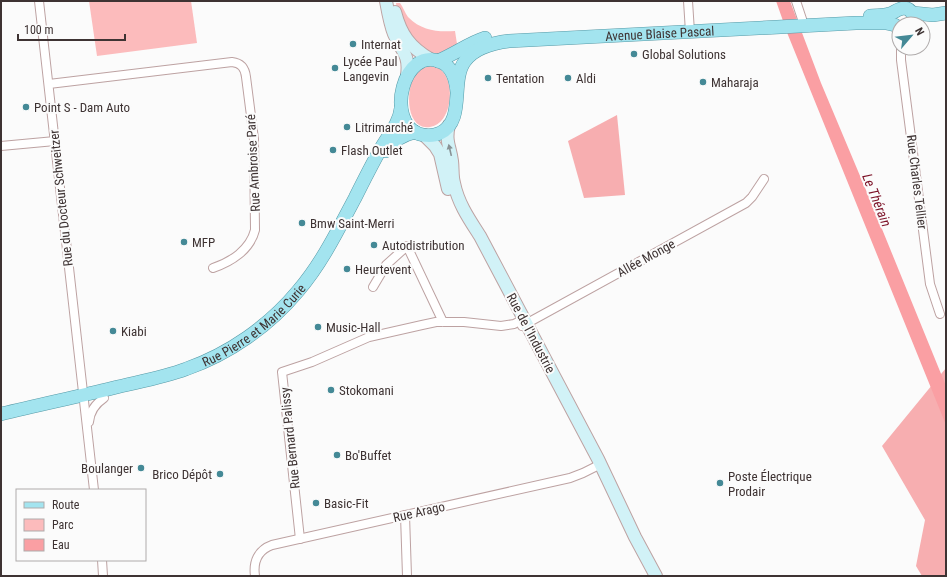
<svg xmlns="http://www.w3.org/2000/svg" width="947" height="577" font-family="'Roboto Condensed',sans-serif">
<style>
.green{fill:#fcbbbc}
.forest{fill:#f7aeb0}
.water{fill:#fa9fa3}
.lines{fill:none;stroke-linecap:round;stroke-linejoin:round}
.street-casing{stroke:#bda2a2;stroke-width:10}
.secondary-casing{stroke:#bda2a2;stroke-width:14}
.primary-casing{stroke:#579aa7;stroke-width:14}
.street{stroke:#fff;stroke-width:8}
.secondary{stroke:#d1f2f7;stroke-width:12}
.primary{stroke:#a3e4ef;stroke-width:13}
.oneway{fill:#889295}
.poi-dot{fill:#448996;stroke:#fbfbfb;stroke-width:1.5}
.labels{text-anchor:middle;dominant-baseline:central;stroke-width:4;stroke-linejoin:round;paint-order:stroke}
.street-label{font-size:13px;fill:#3e3333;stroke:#fbfbfb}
.poi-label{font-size:13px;fill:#3e3333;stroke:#fbfbfb;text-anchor:start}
.water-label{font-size:14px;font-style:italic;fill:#7d1328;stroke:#fbfbfb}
</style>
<rect width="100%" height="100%" fill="#fbfbfb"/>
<g class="green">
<path d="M 89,1 L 191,1 L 197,43 L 97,56 Z"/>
<path d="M 396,3 L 400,3 C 403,7 405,13 408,17 C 422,31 437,32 455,31 L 457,44 L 454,49 L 441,55 L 426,52 L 413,42 L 397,10 Z"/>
<path d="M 430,66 C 434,67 438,67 441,70 C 456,83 452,124 430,127 C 404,131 405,83 418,71 C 422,68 426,67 430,66 Z"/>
</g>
<g class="forest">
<path d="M 617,115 L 625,195 L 584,198 L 568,141 Z"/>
<path d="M 946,368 L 946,576 L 922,576 L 916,566 L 925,520 L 882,446 Z"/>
</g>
<path class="water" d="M 776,1 L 790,1 L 821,83 L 871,202 L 946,386 L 946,425 L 788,35 Z"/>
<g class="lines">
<g class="street-casing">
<g id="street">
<path d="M 39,1 L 94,490"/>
<path d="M 688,1 L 690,32"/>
<path d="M 796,1 L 804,25"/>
<path d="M 896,26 L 899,39"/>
<path d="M 901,48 L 901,60 L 930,284 L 940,314"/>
<path d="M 49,84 L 232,62 C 241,63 245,68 246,77 L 254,139 L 255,230 C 250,250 231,262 213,268"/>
<path d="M 1,146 L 55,141"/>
<path d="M 373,287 L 386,265 L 407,246 L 443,322"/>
<path d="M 522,326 L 746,203 L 752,197 L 764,179"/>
<path d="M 89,422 C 90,411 95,404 104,398"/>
<path d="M 405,515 L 407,576"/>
<path d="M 300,539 L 282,372 L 312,362 L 369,337 L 422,325 L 436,322 L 464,322 L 501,326 L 514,324 L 524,319"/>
<path d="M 102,560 L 103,576"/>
<path d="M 255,576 C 253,562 258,550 272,545 L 570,478 L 583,473 L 601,464"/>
</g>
</g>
<g class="secondary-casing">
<g id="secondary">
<path d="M 386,1 C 388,12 390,24 394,34 C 401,51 410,54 407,75"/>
<path d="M 395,12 C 401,35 410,47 430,59"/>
<path d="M 449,125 C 445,141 450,146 452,161 C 453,169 452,176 454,183 C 458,203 469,219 480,236 L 598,459 L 635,537 L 656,576"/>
<path d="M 424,135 L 435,146 L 440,154 L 448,189"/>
</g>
</g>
<g class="primary-casing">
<g id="primary">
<path d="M 913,13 L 933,15 L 946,13"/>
<path d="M 870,16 C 877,15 883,16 889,14 C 894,13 896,10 900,9 C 910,5 916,16 913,24"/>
<path d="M 438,61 C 455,54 469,43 485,38"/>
<path id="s1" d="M 457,92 C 456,81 453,67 441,62 C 403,45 385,122 419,134 C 426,136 434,136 440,133 C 466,121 450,80 465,61 C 475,47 493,43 509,41 L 856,23 L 886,23 L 895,25 L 899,29"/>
<path d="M 386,151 C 393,140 403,135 415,132"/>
<path id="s2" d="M 1,414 C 38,405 76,397 113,388 C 137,382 162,378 186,369 C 229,354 269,326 298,291 C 322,263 338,230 355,198 C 363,182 371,166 380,150 C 388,135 399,125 401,108"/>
</g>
</g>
<use href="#street" class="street"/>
<use href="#secondary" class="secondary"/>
<use href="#primary" class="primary"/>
</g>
<defs><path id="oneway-solid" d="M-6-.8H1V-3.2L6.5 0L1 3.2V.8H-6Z"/></defs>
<use class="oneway" href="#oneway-solid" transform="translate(450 150) rotate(-103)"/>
<g class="poi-dot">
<circle cx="353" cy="44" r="4"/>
<circle cx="634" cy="54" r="4"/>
<circle cx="335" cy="68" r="4"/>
<circle cx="488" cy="78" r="4"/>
<circle cx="568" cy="78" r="4"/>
<circle cx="703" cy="82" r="4"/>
<circle cx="26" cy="107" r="4"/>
<circle cx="347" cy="127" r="4"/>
<circle cx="333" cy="150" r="4"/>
<circle cx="302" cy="223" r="4"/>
<circle cx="184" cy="242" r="4"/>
<circle cx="374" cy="245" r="4"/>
<circle cx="347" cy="269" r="4"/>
<circle cx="318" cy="327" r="4"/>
<circle cx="113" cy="331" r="4"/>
<circle cx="331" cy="390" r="4"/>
<circle cx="337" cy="455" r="4"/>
<circle cx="141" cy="468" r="4"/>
<circle cx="220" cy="474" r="4"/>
<circle cx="720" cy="483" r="4"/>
<circle cx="316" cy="503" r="4"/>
</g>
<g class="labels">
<g class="street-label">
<text stroke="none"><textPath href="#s1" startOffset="444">Avenue Blaise Pascal</textPath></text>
<text transform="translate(253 163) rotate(-93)">Rue Ambroise Paré</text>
<text transform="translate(917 182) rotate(83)">Rue Charles Tellier</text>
<text transform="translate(61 198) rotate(-96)">Rue du Docteur Schweitzer</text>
<text transform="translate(646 258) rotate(-29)">Allée Monge</text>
<text stroke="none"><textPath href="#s2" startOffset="272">Rue Pierre et Marie Curie</textPath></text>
<text transform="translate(531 333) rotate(62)">Rue de l'Industrie</text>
<text transform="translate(290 438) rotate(-96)">Rue Bernard Palissy</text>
<text transform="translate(419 512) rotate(-13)">Rue Arago</text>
</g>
<g class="poi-label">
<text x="361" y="44">Internat</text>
<text x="642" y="54">Global Solutions</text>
<text x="343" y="61">Lycée Paul<tspan x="343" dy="15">Langevin</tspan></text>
<text x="496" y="78">Tentation</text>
<text x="576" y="78">Aldi</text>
<text x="711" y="82">Maharaja</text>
<text x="34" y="107">Point S - Dam Auto</text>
<text x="355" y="127">Litrimarché</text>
<text x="341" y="150">Flash Outlet</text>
<text x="310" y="223">Bmw Saint-Merri</text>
<text x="192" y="242">MFP</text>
<text x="382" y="245">Autodistribution</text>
<text x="355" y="269">Heurtevent</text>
<text x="326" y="327">Music-Hall</text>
<text x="121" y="331">Kiabi</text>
<text x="339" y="390">Stokomani</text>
<text x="345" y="455">Bo'Buffet</text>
<text x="133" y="468" text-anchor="end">Boulanger</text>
<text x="212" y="474" text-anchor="end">Brico Dépôt</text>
<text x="728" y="476">Poste Électrique<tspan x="728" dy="15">Prodair</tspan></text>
<text x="324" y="503">Basic-Fit</text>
</g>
<g class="water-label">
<text transform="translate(877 200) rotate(68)">Le Thérain</text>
</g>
</g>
<rect width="947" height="577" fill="none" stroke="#3e3333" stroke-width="4"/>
<rect x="16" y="489" width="130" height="72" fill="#fbfbfb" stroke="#afabab"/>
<rect x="24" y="502" width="20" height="6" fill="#a3e4ef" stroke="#afabab"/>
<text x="52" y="509" font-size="12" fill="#3e3333">Route</text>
<rect x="24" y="519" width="20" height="12" fill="#fcbbbc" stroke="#afabab"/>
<text x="52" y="529" font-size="12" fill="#3e3333">Parc</text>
<rect x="24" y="539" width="20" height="12" fill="#fa9fa3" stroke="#afabab"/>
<text x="52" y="549" font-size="12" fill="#3e3333">Eau</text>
<g transform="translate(911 36) rotate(62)"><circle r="19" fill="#fbfbfb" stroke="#afabab"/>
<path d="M0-3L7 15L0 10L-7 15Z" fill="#448996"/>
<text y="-6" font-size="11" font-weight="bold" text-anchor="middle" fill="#3e3333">N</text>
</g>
<path d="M18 34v6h107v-6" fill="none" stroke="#3e3333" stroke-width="2"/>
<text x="24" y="34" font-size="12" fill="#3e3333" stroke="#fbfbfb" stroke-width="3" paint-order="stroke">100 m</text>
</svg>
